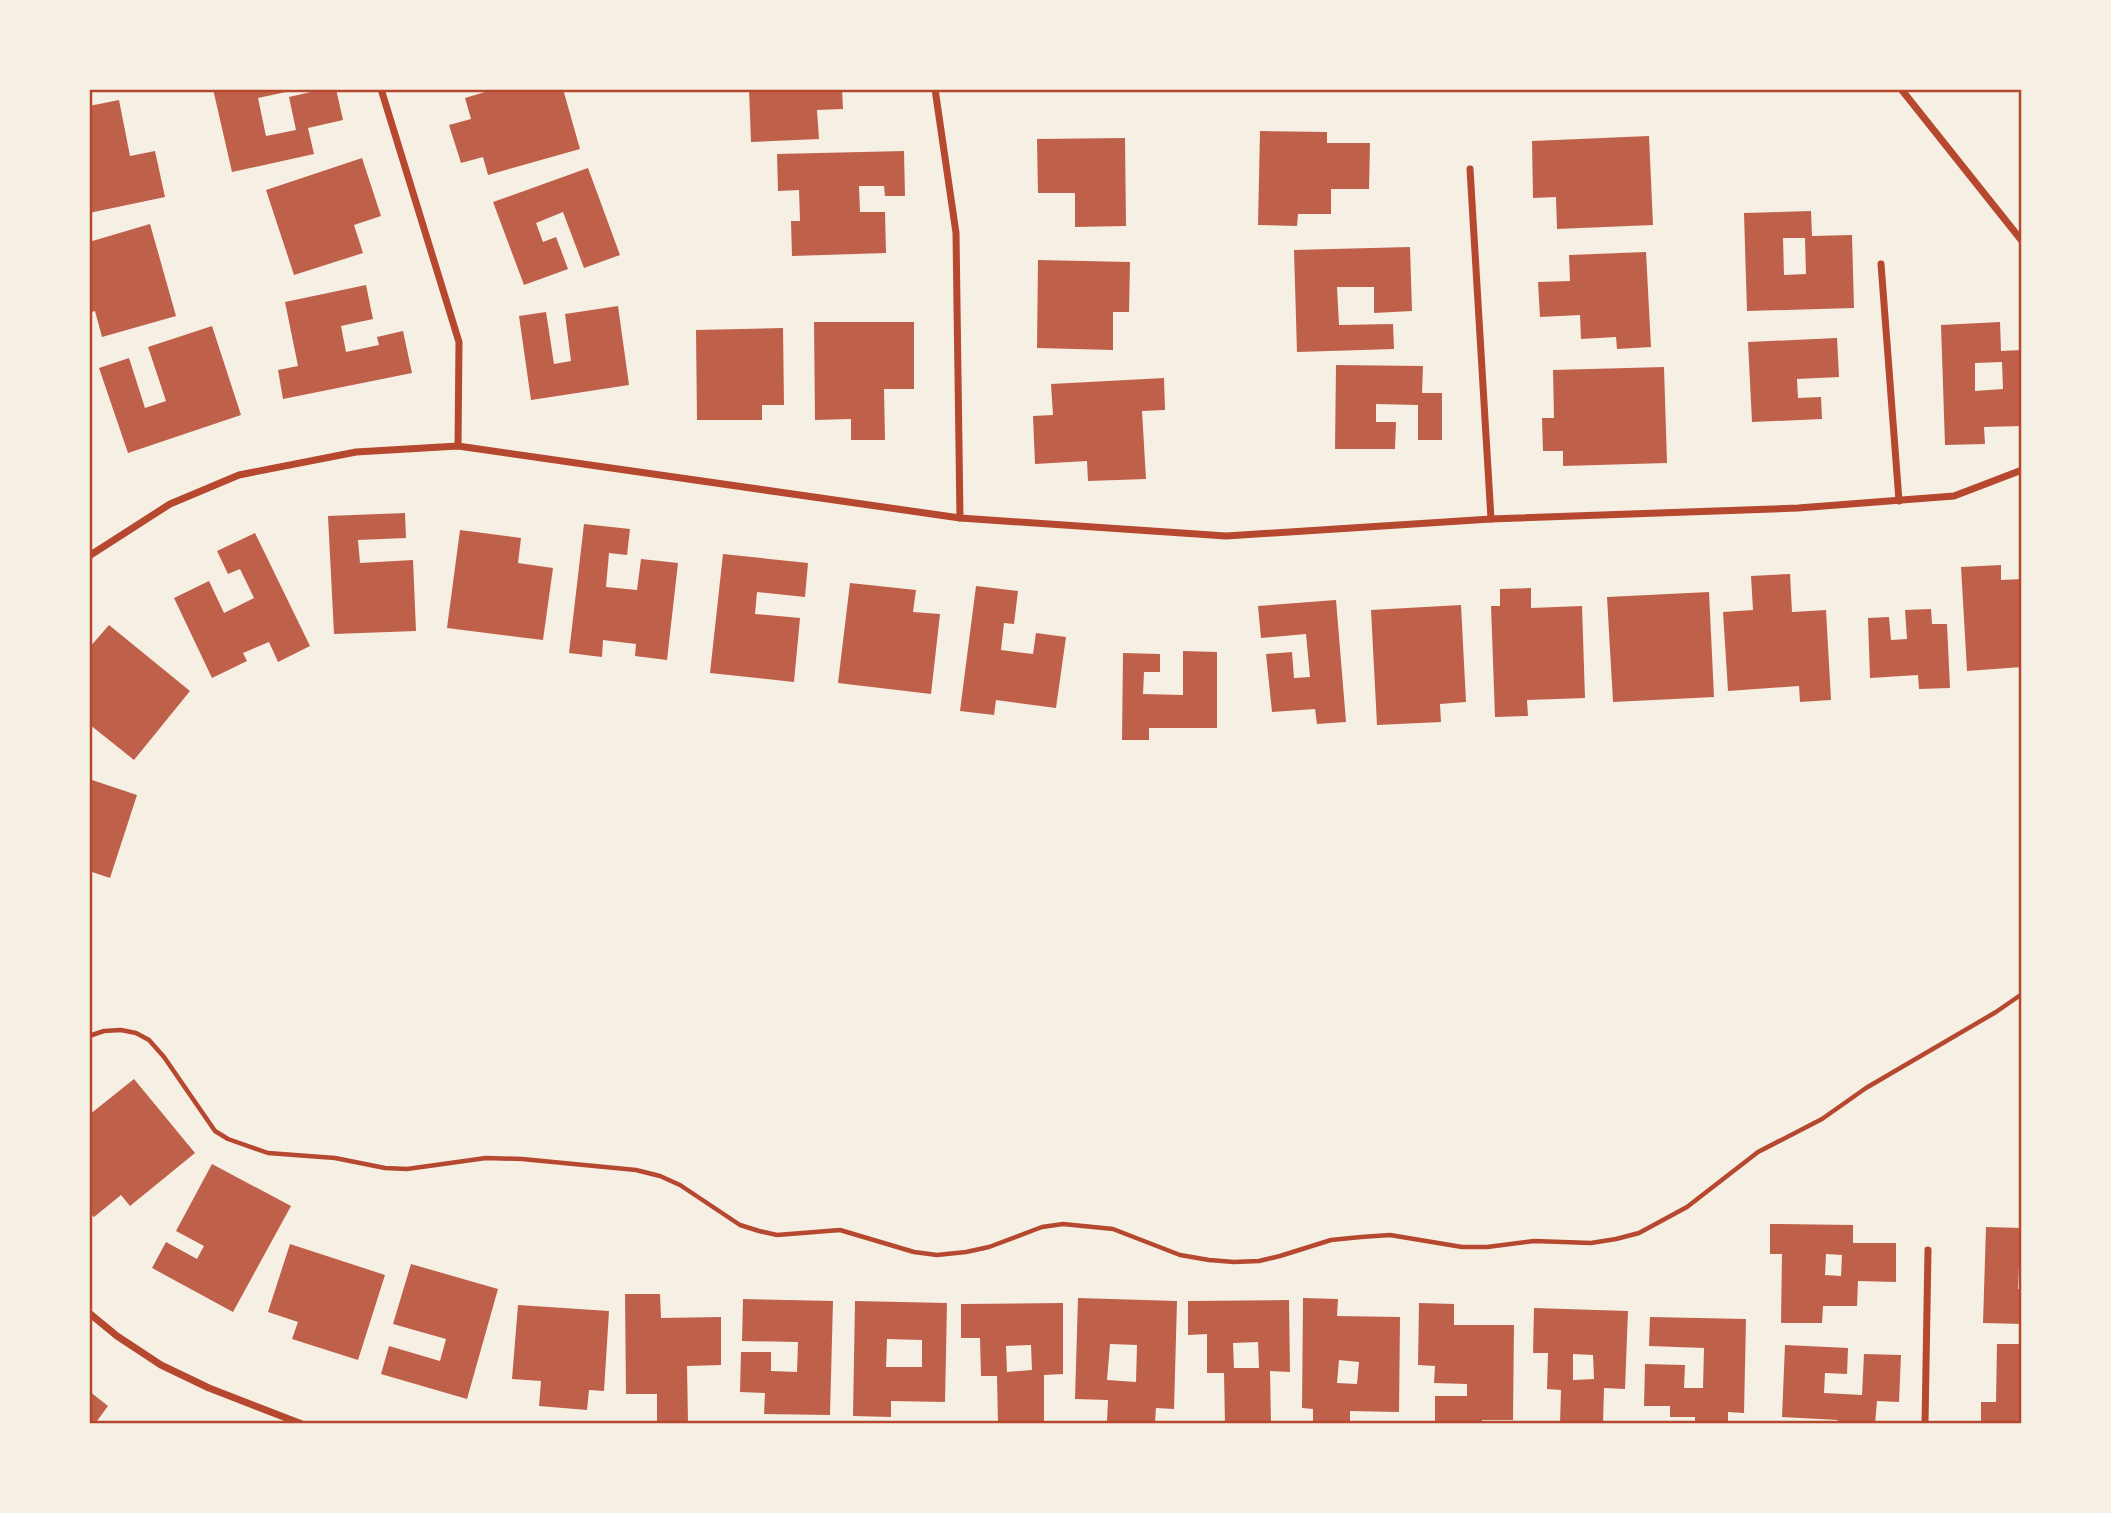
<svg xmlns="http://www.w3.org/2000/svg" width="2111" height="1513" font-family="'DejaVu Sans',sans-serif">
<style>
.building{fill:#bf614a;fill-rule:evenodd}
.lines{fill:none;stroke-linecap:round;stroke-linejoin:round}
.path{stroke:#b5482f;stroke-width:4.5}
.minor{stroke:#b5482f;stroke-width:7}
.neatline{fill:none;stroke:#b5482f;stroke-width:2.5}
</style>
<rect width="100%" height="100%" fill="#f6efe4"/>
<g class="building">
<path d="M 213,89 L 285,89 L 286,92 L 258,98 L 266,136 L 296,130 L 289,97 L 324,89 L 336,89 L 343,120 L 308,128 L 314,154 L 232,172 Z"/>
<path d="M 495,89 L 563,89 L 580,149 L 488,175 L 483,157 L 461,163 L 449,125 L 471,119 L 465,98 Z"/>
<path d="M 749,89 L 842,89 L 843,109 L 817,110 L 819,139 L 751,142 Z"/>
<path d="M 119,100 L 130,156 L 155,151 L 165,197 L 89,213 L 89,106 Z"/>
<path d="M 1260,131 L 1327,132 L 1327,143 L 1370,143 L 1369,189 L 1331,189 L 1331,214 L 1298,214 L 1297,226 L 1258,225 Z"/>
<path d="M 1649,136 L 1653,225 L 1557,229 L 1556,197 L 1533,198 L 1532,141 Z"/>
<path d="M 1125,138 L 1126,226 L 1075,227 L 1075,193 L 1038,193 L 1037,139 Z"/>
<path d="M 904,151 L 905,196 L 885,196 L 884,186 L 859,186 L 860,212 L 885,212 L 886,253 L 792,256 L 791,221 L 800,221 L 799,190 L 778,191 L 777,154 Z"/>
<path d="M 362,158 L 381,216 L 354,225 L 363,253 L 294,275 L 266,190 Z"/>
<path d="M 588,168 L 620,255 L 584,268 L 563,212 L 536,223 L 543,242 L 556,237 L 568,269 L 524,285 L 493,202 Z"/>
<path d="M 1811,211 L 1812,236 L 1852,235 L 1854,308 L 1747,311 L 1744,213 ZM 1783,238 L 1805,238 L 1806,274 L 1784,275 Z"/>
<path d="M 150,224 L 176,316 L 102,337 L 95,311 L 89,313 L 89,242 Z"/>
<path d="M 1410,247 L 1412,311 L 1374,313 L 1374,287 L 1337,287 L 1339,325 L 1393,324 L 1394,349 L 1297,352 L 1294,250 Z"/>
<path d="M 1646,252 L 1651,347 L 1617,349 L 1616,337 L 1581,339 L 1580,315 L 1540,317 L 1538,282 L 1570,281 L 1569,255 Z"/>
<path d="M 1038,260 L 1130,262 L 1129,312 L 1113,312 L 1113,350 L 1037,348 Z"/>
<path d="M 366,285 L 373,319 L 341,326 L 346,352 L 379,345 L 377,337 L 403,331 L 412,373 L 283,399 L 278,370 L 298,366 L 285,302 Z"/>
<path d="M 618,306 L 629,385 L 531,400 L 519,316 L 546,312 L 554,364 L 571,361 L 565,314 Z"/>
<path d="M 814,322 L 914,322 L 914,389 L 884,389 L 885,440 L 851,440 L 851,419 L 815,420 Z"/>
<path d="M 2000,322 L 2001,351 L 2022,350 L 2022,426 L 1984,427 L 1985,444 L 1945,445 L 1941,325 ZM 2002,362 L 2003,389 L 1975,391 L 1975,363 Z"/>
<path d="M 212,326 L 241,415 L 128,453 L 99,368 L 129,358 L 145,408 L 166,401 L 148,347 Z"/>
<path d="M 783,328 L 784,405 L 762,405 L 762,420 L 697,420 L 696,330 Z"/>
<path d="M 1837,338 L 1839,377 L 1797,379 L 1798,398 L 1821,397 L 1822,419 L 1752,422 L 1748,342 Z"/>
<path d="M 1336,365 L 1423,366 L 1422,393 L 1442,393 L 1442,440 L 1418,440 L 1418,405 L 1376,404 L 1376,422 L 1396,422 L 1395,449 L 1335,449 Z"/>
<path d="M 1664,367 L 1667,463 L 1563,466 L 1563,451 L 1543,451 L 1542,418 L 1554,418 L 1553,370 Z"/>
<path d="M 1164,378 L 1165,410 L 1142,411 L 1146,479 L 1088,481 L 1087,461 L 1035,464 L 1033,416 L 1053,415 L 1051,384 Z"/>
<path d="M 405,513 L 406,538 L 358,540 L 360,563 L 413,560 L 416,631 L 334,634 L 328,516 Z"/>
<path d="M 584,524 L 630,529 L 627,555 L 609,553 L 606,587 L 637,590 L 641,559 L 678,563 L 667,660 L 635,656 L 636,644 L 603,640 L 602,657 L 569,653 Z"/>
<path d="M 460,530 L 521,538 L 518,563 L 553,568 L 543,640 L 447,628 Z"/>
<path d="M 255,533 L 310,646 L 278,662 L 269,642 L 243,653 L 247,661 L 212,678 L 174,598 L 209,581 L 224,613 L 254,598 L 240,569 L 228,574 L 217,551 Z"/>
<path d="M 723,554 L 808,563 L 805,597 L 757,592 L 755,614 L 800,618 L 794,682 L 710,673 Z"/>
<path d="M 2001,565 L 2001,580 L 2022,579 L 2022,667 L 1967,671 L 1961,567 Z"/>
<path d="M 1790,574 L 1792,612 L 1826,610 L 1831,700 L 1800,702 L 1799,686 L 1728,691 L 1723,612 L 1753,610 L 1751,576 Z"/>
<path d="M 850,583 L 916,590 L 913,612 L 940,614 L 931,694 L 838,683 Z"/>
<path d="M 976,586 L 1018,591 L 1014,624 L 1004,623 L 1001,650 L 1033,654 L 1036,633 L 1066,637 L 1056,708 L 996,700 L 994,715 L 960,711 Z"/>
<path d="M 1531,588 L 1531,608 L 1582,606 L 1585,698 L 1527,700 L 1528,716 L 1495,717 L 1491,606 L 1500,606 L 1500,589 Z"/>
<path d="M 1709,592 L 1714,697 L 1613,702 L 1607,597 Z"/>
<path d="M 1336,600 L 1346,722 L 1317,724 L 1315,709 L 1272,712 L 1266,654 L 1292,652 L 1294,678 L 1310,677 L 1306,634 L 1261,638 L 1258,606 Z"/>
<path d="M 1461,605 L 1466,702 L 1440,704 L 1441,722 L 1377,725 L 1371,610 Z"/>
<path d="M 1931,609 L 1932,624 L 1947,624 L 1950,688 L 1919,689 L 1918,675 L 1870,678 L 1868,618 L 1889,617 L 1891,640 L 1907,639 L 1905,610 Z"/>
<path d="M 109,625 L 190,691 L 134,760 L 89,724 L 89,648 Z"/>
<path d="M 1183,651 L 1217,652 L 1217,728 L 1149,728 L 1149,740 L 1122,740 L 1123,653 L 1160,654 L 1160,672 L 1144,672 L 1143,694 L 1183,695 Z"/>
<path d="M 89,779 L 137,795 L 110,878 L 89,871 Z"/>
<path d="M 134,1079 L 195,1153 L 130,1206 L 121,1195 L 94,1217 L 89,1212 L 89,1115 Z"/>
<path d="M 212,1164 L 291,1206 L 233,1312 L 152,1268 L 166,1242 L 197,1259 L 204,1246 L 176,1231 Z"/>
<path d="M 1770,1224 L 1853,1225 L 1853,1243 L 1896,1243 L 1896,1282 L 1858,1281 L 1857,1306 L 1823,1306 L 1822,1323 L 1781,1323 L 1782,1254 L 1770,1254 ZM 1826,1254 L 1842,1255 L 1841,1276 L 1825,1275 Z"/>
<path d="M 1986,1227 L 2022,1228 L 2022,1265 L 2019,1265 L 2018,1289 L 2022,1289 L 2022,1324 L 1983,1323 Z"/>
<path d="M 290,1244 L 385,1275 L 358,1360 L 292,1339 L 298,1322 L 268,1312 Z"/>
<path d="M 411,1264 L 498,1289 L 467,1399 L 381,1374 L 389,1346 L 440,1361 L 446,1339 L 393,1324 Z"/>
<path d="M 625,1294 L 660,1294 L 661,1318 L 721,1317 L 721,1365 L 687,1366 L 688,1422 L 657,1423 L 657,1394 L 626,1394 Z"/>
<path d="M 1078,1298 L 1177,1301 L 1174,1409 L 1156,1408 L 1155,1422 L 1107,1421 L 1108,1400 L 1075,1399 ZM 1110,1344 L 1137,1345 L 1136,1382 L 1107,1380 Z"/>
<path d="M 1303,1298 L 1338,1299 L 1337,1316 L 1400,1317 L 1399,1412 L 1350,1411 L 1350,1424 L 1313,1424 L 1313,1409 L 1302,1408 ZM 1339,1360 L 1359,1362 L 1357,1384 L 1337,1383 Z"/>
<path d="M 743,1299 L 833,1301 L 830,1415 L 764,1414 L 765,1393 L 740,1392 L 741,1352 L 771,1352 L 771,1371 L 797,1372 L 798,1342 L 742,1341 Z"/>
<path d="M 1289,1300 L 1290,1372 L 1270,1371 L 1271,1424 L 1225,1424 L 1224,1373 L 1207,1373 L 1207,1334 L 1188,1335 L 1188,1301 ZM 1258,1342 L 1259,1368 L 1234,1368 L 1233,1343 Z"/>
<path d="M 855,1301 L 947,1303 L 945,1402 L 891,1401 L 891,1417 L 853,1416 ZM 887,1339 L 922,1340 L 922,1367 L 886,1367 Z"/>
<path d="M 1063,1303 L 1063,1374 L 1044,1375 L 1044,1424 L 998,1424 L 997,1376 L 981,1376 L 980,1338 L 961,1338 L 961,1304 ZM 1031,1345 L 1032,1370 L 1007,1372 L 1006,1346 Z"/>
<path d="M 1419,1303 L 1454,1304 L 1454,1325 L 1514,1325 L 1513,1420 L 1482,1420 L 1482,1424 L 1435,1424 L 1435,1396 L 1467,1396 L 1467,1384 L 1434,1383 L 1435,1366 L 1418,1365 Z"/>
<path d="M 518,1305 L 609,1311 L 604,1391 L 589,1390 L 587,1410 L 539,1406 L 541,1381 L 512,1379 Z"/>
<path d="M 1534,1308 L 1628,1311 L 1625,1389 L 1604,1388 L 1603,1424 L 1560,1424 L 1561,1390 L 1547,1389 L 1548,1353 L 1533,1353 ZM 1573,1354 L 1593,1355 L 1594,1379 L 1573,1380 Z"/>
<path d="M 1650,1317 L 1746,1319 L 1744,1413 L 1728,1412 L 1728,1424 L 1695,1424 L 1695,1417 L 1670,1417 L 1670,1406 L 1644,1406 L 1645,1364 L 1685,1365 L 1684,1388 L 1703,1388 L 1704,1348 L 1649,1346 Z"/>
<path d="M 1997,1344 L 2022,1344 L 2022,1424 L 1981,1424 L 1981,1402 L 1996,1402 Z"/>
<path d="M 1785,1345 L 1848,1348 L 1847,1374 L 1825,1373 L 1824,1393 L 1862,1395 L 1864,1354 L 1901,1355 L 1899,1402 L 1877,1401 L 1875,1424 L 1837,1424 L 1838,1420 L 1782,1417 Z"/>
<path d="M 89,1391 L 108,1406 L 97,1421 L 97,1424 L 89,1424 Z"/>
</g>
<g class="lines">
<path class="path" d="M 89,1036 L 104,1031 L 121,1030 L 136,1033 L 149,1040 L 164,1057 L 215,1131 L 228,1139 L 268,1153 L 335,1158 L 385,1168 L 407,1169 L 486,1158 L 522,1159 L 636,1170 L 660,1176 L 680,1185 L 740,1225 L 759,1231 L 777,1235 L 840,1230 L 914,1252 L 937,1255 L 966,1252 L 989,1247 L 1042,1227 L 1063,1224 L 1113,1229 L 1180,1255 L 1209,1260 L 1234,1262 L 1259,1261 L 1280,1256 L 1331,1240 L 1361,1237 L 1390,1235 L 1462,1247 L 1487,1247 L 1534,1241 L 1591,1243 L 1616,1239 L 1639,1233 L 1687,1207 L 1758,1152 L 1822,1119 L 1866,1088 L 1996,1012 L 2022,994"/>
<g class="minor">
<path d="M 381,89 L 459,342 L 458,446"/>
<path d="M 935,89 L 956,233 L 960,518"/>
<path d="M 1901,89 L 2022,241"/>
<path d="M 1470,169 L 1491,519"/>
<path d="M 1881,264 L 1899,501"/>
<path d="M 89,556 L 170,504 L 239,475 L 356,452 L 458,446 L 960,518 L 1226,536 L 1491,519 L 1798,508 L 1954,496 L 2022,470"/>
<path d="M 89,1313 L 117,1336 L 161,1365 L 209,1388 L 302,1424"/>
<path d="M 1925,1424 L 1928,1250"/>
</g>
</g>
<rect width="2111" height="1513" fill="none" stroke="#f6efe4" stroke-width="182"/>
<rect x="91" y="91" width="1929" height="1331" class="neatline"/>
</svg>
